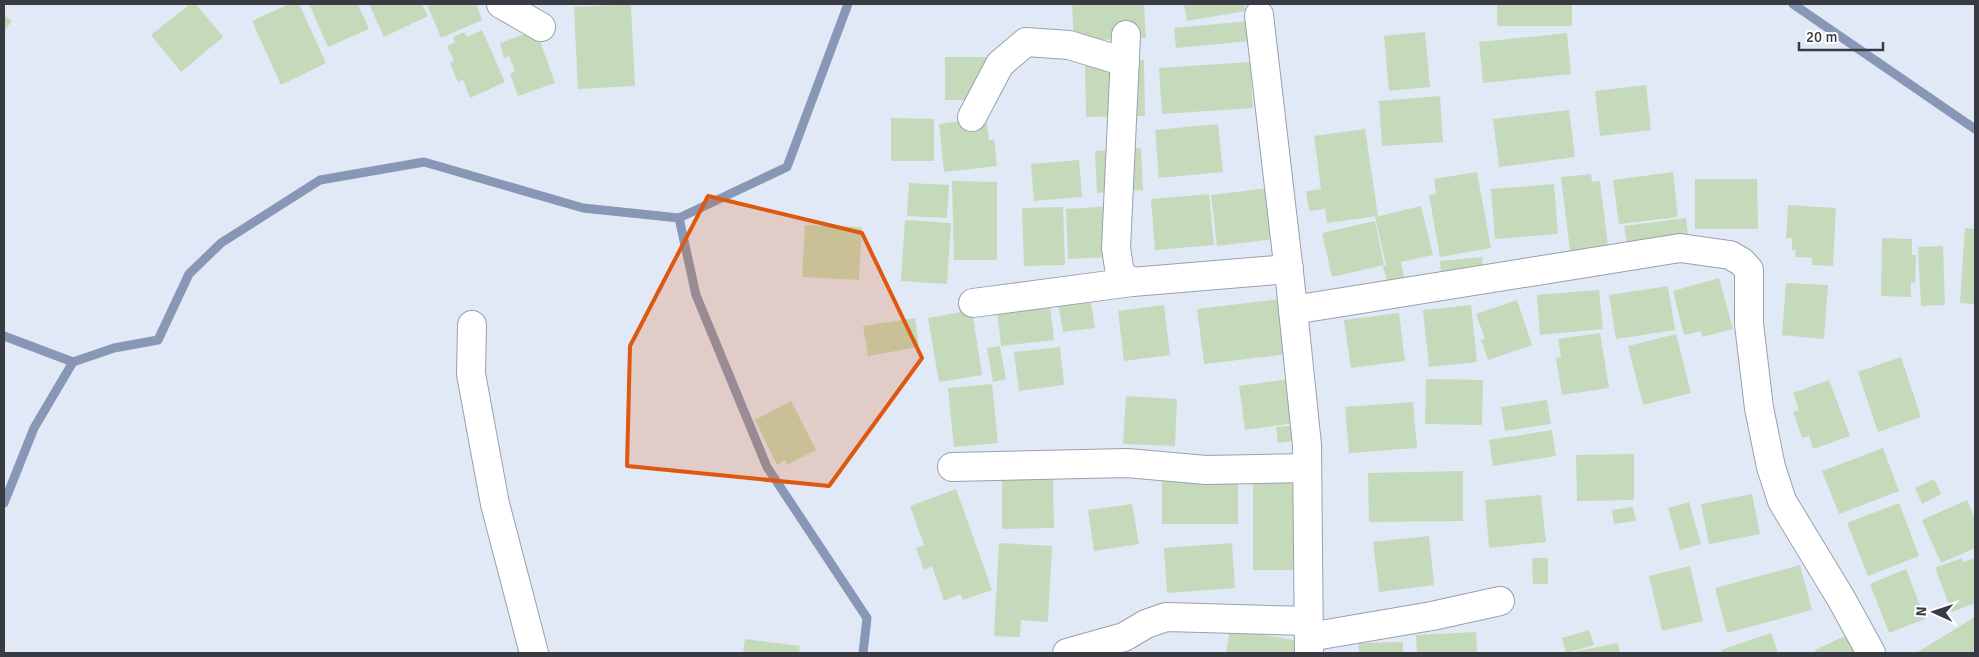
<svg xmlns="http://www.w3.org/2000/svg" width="1979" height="657" font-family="Signika,sans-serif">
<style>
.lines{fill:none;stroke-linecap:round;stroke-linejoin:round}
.stream{stroke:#8797b5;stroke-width:9}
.building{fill:#c5daba}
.minor-casing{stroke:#99a0ae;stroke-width:30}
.minor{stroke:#fff;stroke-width:28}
.marked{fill:#df580f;fill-opacity:0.2;stroke:#df580f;stroke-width:4;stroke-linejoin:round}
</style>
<rect width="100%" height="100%" fill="#e1e9f7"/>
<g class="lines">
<g class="stream">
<path d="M 1793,4 L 1975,129"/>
<path d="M 679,218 L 696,295 L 767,467 L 867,618 L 863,653"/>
<path d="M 4,336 L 73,362 L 114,348 L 158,340 L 189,274 L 221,243 L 320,180 L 424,162 L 583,208 L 679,218 L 787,167 L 848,4"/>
<path d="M 4,503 L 34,428 L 73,362"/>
</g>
</g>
<g class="building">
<path d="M 190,4 L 196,4 L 223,37 L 181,72 L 151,35 Z"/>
<path d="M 289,4 L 299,4 L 326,63 L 281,85 L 252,21 Z"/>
<path d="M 309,4 L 358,4 L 369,29 L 328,47 Z"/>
<path d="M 369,4 L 422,4 L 428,16 L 384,37 Z"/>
<path d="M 427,4 L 476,4 L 482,20 L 441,38 Z"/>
<path d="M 631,4 L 635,86 L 578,89 L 574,7 Z"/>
<path d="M 1072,4 L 1144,4 L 1146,38 L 1074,41 Z"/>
<path d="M 1184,4 L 1244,4 L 1245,11 L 1187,21 Z"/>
<rect x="1497" y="4" width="75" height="22"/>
<path d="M 4,15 L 12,21 L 4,31 Z"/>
<path d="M 1249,21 L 1250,41 L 1176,48 L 1174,28 Z"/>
<path d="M 482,30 L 505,82 L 470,98 L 463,80 L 458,82 L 450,63 L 454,61 L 447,46 L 455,42 L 453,37 L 465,32 L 467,37 Z"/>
<path d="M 536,30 L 555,83 L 518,96 L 510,74 L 515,71 L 509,56 L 504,58 L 500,43 Z"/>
<path d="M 1425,32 L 1430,87 L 1389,91 L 1384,36 Z"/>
<path d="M 1567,33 L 1571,74 L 1483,83 L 1479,42 Z"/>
<path d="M 945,57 L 996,57 L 995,100 L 945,100 Z"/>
<path d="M 1144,60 L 1145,116 L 1086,117 L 1085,61 Z"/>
<path d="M 1250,62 L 1253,108 L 1162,114 L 1159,68 Z"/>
<path d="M 1646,85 L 1651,130 L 1600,136 L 1595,91 Z"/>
<path d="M 1440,96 L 1443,142 L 1382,146 L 1379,101 Z"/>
<path d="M 1569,110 L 1575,157 L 1499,167 L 1493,119 Z"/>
<path d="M 891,118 L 934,119 L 934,161 L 891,161 Z"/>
<path d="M 986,118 L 989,140 L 994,139 L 997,166 L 944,172 L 939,124 Z"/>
<path d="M 1218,124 L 1223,172 L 1159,178 L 1155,130 Z"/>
<path d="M 1365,129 L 1378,216 L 1327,223 L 1325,209 L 1309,211 L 1306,191 L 1321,189 L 1314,136 Z"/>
<path d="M 1141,148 L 1143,190 L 1097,193 L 1095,151 Z"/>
<path d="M 1079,160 L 1082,197 L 1034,201 L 1031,164 Z"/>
<path d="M 1477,172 L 1491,248 L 1440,257 L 1429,195 L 1436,194 L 1434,179 Z"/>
<path d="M 1673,172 L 1678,217 L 1619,224 L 1613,180 Z"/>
<path d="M 1591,174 L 1592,182 L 1600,181 L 1608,246 L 1570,251 L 1561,177 Z"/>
<path d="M 1695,179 L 1757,179 L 1758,229 L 1695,229 Z"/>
<path d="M 952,181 L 997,182 L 997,260 L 954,260 Z"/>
<path d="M 909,183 L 949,185 L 947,218 L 907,216 Z"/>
<path d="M 1554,184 L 1558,234 L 1495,239 L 1491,189 Z"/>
<path d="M 1268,188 L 1274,239 L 1217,246 L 1211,195 Z"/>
<path d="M 1209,194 L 1214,245 L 1155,250 L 1151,199 Z"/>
<path d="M 1128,205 L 1131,256 L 1068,259 L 1066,209 Z"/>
<path d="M 1788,205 L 1836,208 L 1833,266 L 1812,265 L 1812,258 L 1795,257 L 1796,250 L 1792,250 L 1792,238 L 1786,238 Z"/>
<path d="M 1421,206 L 1433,255 L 1401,262 L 1404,277 L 1387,282 L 1383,266 L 1386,265 L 1375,217 Z"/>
<path d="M 1063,207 L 1065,265 L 1024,266 L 1022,208 Z"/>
<path d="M 1686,218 L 1689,241 L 1628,250 L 1624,226 Z"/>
<path d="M 905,220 L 951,223 L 947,284 L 901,281 Z"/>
<path d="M 1375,221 L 1384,265 L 1332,277 L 1322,233 Z"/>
<path d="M 805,225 L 862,227 L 859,280 L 802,277 Z"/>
<path d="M 1965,228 L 1975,229 L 1975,304 L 1960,303 Z"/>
<path d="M 1882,238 L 1912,239 L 1912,255 L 1916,255 L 1915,283 L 1911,282 L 1911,297 L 1881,296 Z"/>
<path d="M 1943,246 L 1945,305 L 1921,306 L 1918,247 Z"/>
<path d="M 1482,257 L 1483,272 L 1441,277 L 1440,261 Z"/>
<path d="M 1719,278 L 1733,329 L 1702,337 L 1701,331 L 1684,335 L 1673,291 Z"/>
<path d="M 1786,283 L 1828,285 L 1824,339 L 1782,335 Z"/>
<path d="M 1668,286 L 1675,330 L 1616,339 L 1609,295 Z"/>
<path d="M 1599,290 L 1603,329 L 1540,335 L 1537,295 Z"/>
<path d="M 1090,297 L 1095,328 L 1063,332 L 1058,303 Z"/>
<path d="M 1281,299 L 1288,354 L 1204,364 L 1197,309 Z"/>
<path d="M 1517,300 L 1532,345 L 1488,360 L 1481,340 L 1485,339 L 1476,314 Z"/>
<path d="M 1050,304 L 1054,340 L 1001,346 L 997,310 Z"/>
<path d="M 1164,305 L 1170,355 L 1124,361 L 1118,311 Z"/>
<path d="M 1471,305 L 1477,362 L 1429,367 L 1423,310 Z"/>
<path d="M 972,310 L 982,375 L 939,382 L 928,318 Z"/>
<path d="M 1399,313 L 1405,361 L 1351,368 L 1344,320 Z"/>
<path d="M 915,318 L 919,347 L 868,356 L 863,326 Z"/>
<path d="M 1600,333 L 1609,388 L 1562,395 L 1556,358 L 1561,357 L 1558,339 Z"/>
<path d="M 1676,334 L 1691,393 L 1643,405 L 1628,346 Z"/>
<path d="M 1000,346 L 1006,379 L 993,382 L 987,348 Z"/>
<path d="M 1060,347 L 1064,385 L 1019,391 L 1014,352 Z"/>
<path d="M 1901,357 L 1921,417 L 1878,432 L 1858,372 Z"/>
<path d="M 1296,378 L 1302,422 L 1245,430 L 1239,386 Z"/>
<path d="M 1426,379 L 1483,380 L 1482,425 L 1425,424 Z"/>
<path d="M 1829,380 L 1850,436 L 1813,449 L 1809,436 L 1802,438 L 1793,412 L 1799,410 L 1793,393 Z"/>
<path d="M 992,384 L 998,443 L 954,447 L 948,388 Z"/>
<path d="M 1126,396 L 1177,399 L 1175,446 L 1123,444 Z"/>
<path d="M 1547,400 L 1551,424 L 1505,431 L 1501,407 Z"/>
<path d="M 791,401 L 816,450 L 787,465 L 785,460 L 777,465 L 755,420 Z"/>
<path d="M 1413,402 L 1417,448 L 1349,453 L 1345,407 Z"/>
<path d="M 1301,425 L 1303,440 L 1278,443 L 1276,427 Z"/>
<path d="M 1552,430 L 1556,456 L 1493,466 L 1489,440 Z"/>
<path d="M 1883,448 L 1899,491 L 1839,514 L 1822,471 Z"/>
<path d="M 1634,454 L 1634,500 L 1577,501 L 1576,455 Z"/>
<path d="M 1463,471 L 1463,521 L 1369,522 L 1368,473 Z"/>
<rect x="1253" y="472" width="48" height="98"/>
<path d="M 1002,479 L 1053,479 L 1054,528 L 1002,529 Z"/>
<rect x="1162" y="479" width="76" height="45"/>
<path d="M 1934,479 L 1941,494 L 1922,504 L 1915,488 Z"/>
<path d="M 956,489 L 992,590 L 963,600 L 960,594 L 944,601 L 932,566 L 924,570 L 916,548 L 924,545 L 910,506 Z"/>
<path d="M 1752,494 L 1760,534 L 1709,544 L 1701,504 Z"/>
<path d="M 1541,495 L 1546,542 L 1489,548 L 1485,500 Z"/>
<path d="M 1967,500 L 1975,519 L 1975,548 L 1941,563 L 1922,520 Z"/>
<path d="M 1689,502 L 1701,544 L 1680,550 L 1668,508 Z"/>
<path d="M 1899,503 L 1919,556 L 1868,576 L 1847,523 Z"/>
<path d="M 1132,504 L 1139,544 L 1094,551 L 1088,510 Z"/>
<path d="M 1633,507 L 1636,521 L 1614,524 L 1612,510 Z"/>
<path d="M 1429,536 L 1434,585 L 1379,592 L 1373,542 Z"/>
<path d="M 999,543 L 1052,546 L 1048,622 L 1021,620 L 1020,637 L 994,636 Z"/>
<path d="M 1232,543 L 1235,588 L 1167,593 L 1164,548 Z"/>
<path d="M 1532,558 L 1548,558 L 1548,584 L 1533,584 Z"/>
<path d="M 1962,558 L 1963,562 L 1975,558 L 1975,603 L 1952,612 L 1935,568 Z"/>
<path d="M 1800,565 L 1812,610 L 1727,633 L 1715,588 Z"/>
<path d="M 1690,566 L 1703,621 L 1662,631 L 1649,576 Z"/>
<path d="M 1906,569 L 1925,619 L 1889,633 L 1870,584 Z"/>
<path d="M 1975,617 L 1975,653 L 1916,653 Z"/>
<path d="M 1230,629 L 1305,642 L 1303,653 L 1226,653 Z"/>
<path d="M 1589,630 L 1594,645 L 1566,653 L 1562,638 Z"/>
<path d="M 1476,632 L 1477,653 L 1417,653 L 1416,635 Z"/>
<path d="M 1771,633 L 1778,653 L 1722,653 L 1721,650 Z"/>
<path d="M 1849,634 L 1858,653 L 1816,653 L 1815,650 Z"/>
<path d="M 745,639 L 800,646 L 799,653 L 743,653 Z"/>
<path d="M 1403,642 L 1403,653 L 1359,653 L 1358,643 Z"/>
<path d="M 1618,643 L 1620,653 L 1572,653 L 1572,652 Z"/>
</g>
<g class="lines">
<g class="minor-casing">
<g id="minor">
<path d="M 501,4 L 541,27"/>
<path d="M 1259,15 L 1290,281 L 1307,445 L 1309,653"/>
<path d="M 1126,35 L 1116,248 L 1120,274 L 1132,282"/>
<path d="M 972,117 L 1000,64 L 1026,42 L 1069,45 L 1125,62"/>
<path d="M 973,303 L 1132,282 L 1289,269"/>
<path d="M 1293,310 L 1680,248 L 1730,255 L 1742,262 L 1749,270 L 1749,324 L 1759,408 L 1771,467 L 1782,501 L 1842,600 L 1871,653"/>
<path d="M 472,325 L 471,374 L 495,504 L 534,653"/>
<path d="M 952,467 L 1127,463 L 1206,470 L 1307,468"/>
<path d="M 1309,637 L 1432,616 L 1500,601"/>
<path d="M 1067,653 L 1124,637 L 1146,624 L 1166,617 L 1308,621"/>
</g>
</g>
<use href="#minor" class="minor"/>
</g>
<path class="marked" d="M 708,196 L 862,233 L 922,358 L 829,486 L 627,466 L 630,346 Z"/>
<rect width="1979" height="657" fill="none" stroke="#383b41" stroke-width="10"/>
<g transform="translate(1934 612) rotate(273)" stroke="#ffffff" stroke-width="4" paint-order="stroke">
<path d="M0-4L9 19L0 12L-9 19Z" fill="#383b41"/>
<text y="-8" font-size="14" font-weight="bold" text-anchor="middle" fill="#383b41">N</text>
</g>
<path d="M1799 42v8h84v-8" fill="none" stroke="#383b41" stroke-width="2.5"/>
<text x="1806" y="42" font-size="15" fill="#383b41" stroke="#ffffff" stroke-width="4" paint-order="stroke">20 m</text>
</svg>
